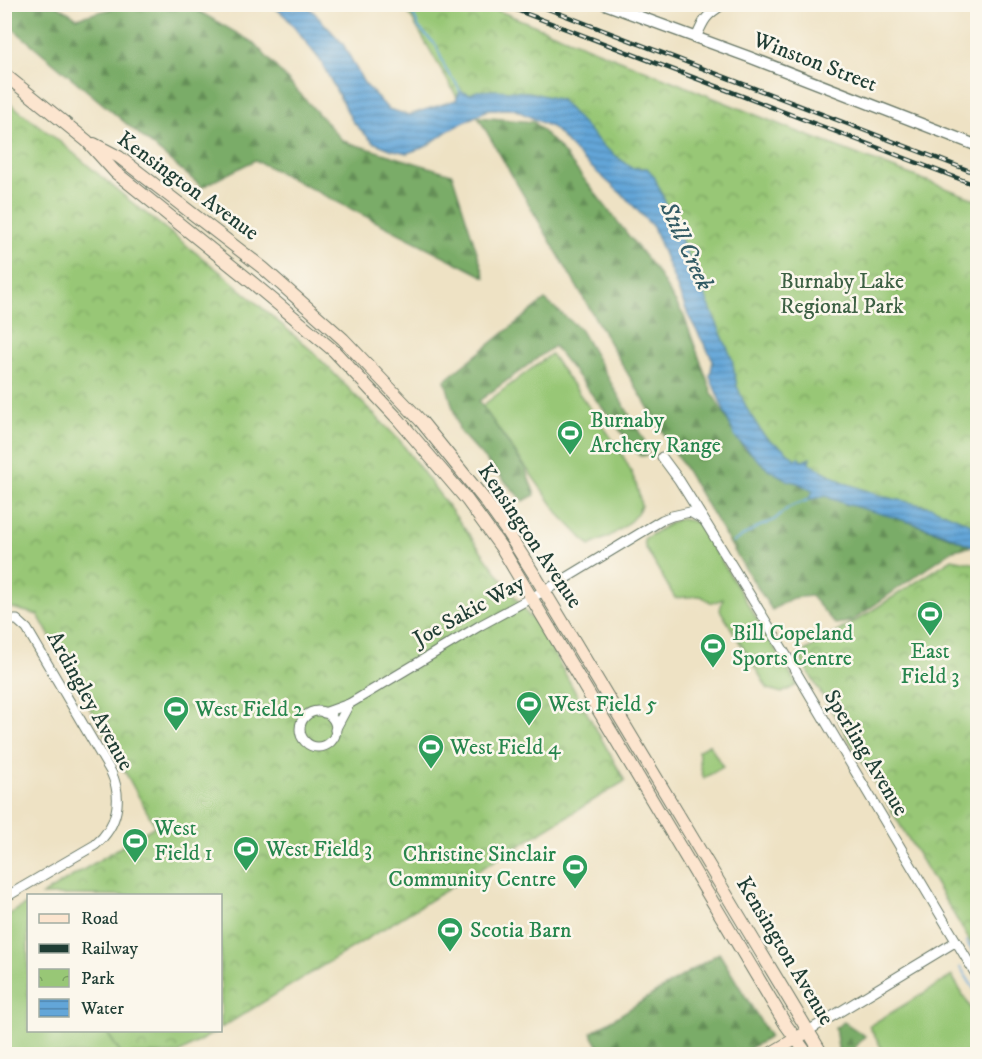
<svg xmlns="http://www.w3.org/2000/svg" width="982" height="1059" font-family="'IM FELL DW Pica',serif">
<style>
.green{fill:#98c776;stroke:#5c8255;stroke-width:1.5}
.forest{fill:url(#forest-firs);stroke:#4c744e;stroke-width:1.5}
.park{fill:url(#park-crowns);stroke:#5c8255;stroke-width:1.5}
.water{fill:url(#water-rules);stroke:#417286;stroke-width:1.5}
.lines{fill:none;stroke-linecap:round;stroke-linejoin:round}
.stream{stroke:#63a6d8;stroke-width:2}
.minor-casing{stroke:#677766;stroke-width:11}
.tertiary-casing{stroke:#677766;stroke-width:13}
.secondary-casing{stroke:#677766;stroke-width:14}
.minor{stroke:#fff;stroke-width:9}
.tertiary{stroke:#fff;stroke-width:10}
.secondary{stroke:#fce5cf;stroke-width:12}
.rail-casing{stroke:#1f3d34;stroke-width:4.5}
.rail{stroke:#fbf7ec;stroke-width:2;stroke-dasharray:7;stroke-linecap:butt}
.labels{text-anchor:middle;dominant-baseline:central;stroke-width:5;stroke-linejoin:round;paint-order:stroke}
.street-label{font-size:22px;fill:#1f3d34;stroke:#fbf7ec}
.park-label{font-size:22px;fill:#3d6044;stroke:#fbf7ec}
.leisure-label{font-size:22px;fill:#27864d;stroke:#fbf7ec;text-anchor:start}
.water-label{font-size:24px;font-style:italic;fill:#335c65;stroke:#fbf7ec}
</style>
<defs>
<pattern id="forest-firs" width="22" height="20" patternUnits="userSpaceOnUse" patternTransform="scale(1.5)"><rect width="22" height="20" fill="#7aac67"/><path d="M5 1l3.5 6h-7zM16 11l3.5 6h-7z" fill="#638d56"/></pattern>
<pattern id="park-crowns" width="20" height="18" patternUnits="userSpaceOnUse" patternTransform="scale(1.5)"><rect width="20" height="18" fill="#98c776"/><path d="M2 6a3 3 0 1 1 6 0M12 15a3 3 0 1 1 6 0" fill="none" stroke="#7ba362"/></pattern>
<pattern id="water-rules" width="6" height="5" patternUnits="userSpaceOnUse" patternTransform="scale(1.5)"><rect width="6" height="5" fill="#63a6d8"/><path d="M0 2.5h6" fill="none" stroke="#5188b0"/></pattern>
</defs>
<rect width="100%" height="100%" fill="#fbf7ec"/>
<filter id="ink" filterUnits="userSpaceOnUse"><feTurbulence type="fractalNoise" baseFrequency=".0167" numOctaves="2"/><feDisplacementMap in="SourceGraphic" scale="12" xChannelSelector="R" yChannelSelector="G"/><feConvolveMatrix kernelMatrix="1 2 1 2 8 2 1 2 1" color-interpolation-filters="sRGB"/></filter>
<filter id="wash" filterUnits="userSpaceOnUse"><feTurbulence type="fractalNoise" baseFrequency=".008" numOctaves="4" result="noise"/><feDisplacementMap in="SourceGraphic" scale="24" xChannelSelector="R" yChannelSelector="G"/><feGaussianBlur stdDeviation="1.35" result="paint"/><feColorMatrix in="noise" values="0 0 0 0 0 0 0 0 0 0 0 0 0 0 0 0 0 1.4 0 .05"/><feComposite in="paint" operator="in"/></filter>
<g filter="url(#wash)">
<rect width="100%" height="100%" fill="#eee2c4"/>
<g class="green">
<path d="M 551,354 C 565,375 580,395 595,415 C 615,443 637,471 641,506 C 635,519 621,530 608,537 C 602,540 596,542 590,546 L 560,515 L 482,406 Z"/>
<path d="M 681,519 L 692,521 L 699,524 L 797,685 L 782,693 L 768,689 L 720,610 L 723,599 L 712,603 L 701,596 L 675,598 L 645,547 L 644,539 L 674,521 Z"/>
<path d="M 709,744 L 723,767 L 704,778 C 699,769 701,761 698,751 Z"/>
<path d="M 28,903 L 28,1030 L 106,1031 L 121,1054 L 5,1054 L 5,917 Z"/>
<path d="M 952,976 L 977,1019 L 977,1054 L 885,1054 L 869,1026 Z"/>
</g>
<g class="forest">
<path d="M 4,5 L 57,5 L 77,18 L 125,5 L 188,5 L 254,43 L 343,141 L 452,174 L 485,277 L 255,160 L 202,187 L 5,22 Z"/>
<path d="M 478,117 L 534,122 L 562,151 L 657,272 L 684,316 L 712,393 L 744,449 L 803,484 L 901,519 L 974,546 L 953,550 L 850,622 L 835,624 L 811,596 L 792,598 L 772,610 L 743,565 L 619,359 Z"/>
<path d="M 545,300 L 580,329 L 645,442 L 649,455 L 640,456 L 554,346 L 479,401 L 525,468 L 535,495 L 523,501 L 460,432 L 445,380 Z"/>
<path d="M 719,953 L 770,1037 L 740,1054 L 603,1054 L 591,1033 Z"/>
<path d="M 844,1022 L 865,1036 L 853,1050 L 856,1054 L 839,1054 L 835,1028 Z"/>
</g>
<g class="park">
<path d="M 404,5 L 484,5 L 793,130 L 977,200 L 977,535 L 867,495 L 771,452 L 737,400 L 653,190 L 545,100 L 457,97 Z"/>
<path d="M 4,99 L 59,141 L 129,200 L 224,275 L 311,350 L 400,441 L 529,616 L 535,620 L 625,781 L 221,1028 L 220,896 L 42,895 L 155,826 L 38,615 L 5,606 Z"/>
<path d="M 952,559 L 977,564 L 977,953 L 798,655 L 862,617 Z"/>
<path d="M 106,1031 L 217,1031 L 177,1054 L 121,1054 Z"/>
</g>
<path class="water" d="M 272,5 L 307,5 L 343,44 L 364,83 L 388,109 L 409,115 L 456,100 L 460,91 L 470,94 L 477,91 L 495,90 L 529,92 L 561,100 L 603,146 L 632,168 L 647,168 L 654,176 L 732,359 L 737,386 L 747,409 L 762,433 L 769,440 L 783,448 L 795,459 L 798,457 L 802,461 L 810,458 L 809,463 L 845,483 L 885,497 L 931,507 L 969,523 L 977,530 L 977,549 C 944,531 907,521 871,511 C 855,506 841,504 826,496 L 808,500 L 813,491 L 798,483 L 787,480 L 768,469 L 756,458 L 735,437 L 710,377 L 713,360 L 689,317 L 653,227 L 625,197 L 581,158 L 553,128 L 514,109 L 489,109 L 449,130 L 425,147 L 407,153 L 390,149 L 373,142 L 353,122 L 320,60 L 286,17 Z"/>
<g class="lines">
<g class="stream">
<path d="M 409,4 L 419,28 L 436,45 L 446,70 L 456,83 L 460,91"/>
<path d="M 733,542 L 756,528 L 774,520 L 789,507 L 808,500"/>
<path d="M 966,941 L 978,959"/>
<path d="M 960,967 L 978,995"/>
</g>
</g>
</g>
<g filter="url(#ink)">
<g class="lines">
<g class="minor-casing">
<g id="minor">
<path d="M 696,38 C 704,19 706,15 724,4"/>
<path d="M 662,457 L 679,480 L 704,520 L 770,628 L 978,978"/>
<path d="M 4,620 L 17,620 L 27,629 L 111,772 C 123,798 118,826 95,845 L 4,898"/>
<circle cx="318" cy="729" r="18"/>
<path d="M 324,713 L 349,704 L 481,625 L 553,586 L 662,520 L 672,516 L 690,512 L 702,519"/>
<path d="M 335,730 L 349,704"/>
<path d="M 808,1031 L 955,942"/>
</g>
</g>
<g class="tertiary-casing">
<path id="tertiary" d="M 605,4 L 749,57 L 978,146"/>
</g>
<g class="secondary-casing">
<g id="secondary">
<path d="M 4,74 L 87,141 L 115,172 L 254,284 L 334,351 L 398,419 L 467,500 L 503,550 L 522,582 L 786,1025 L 807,1054"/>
<path d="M 94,144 L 119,157 L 263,268 L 343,339 L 421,421 L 484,499 L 506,530 L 537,579 L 822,1054"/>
<path d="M 770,1054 L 802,1035"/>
</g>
</g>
<use href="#minor" class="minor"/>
<use href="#tertiary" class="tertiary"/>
<use href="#secondary" class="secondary"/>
<g class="rail-casing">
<g id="rail">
<path d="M 501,4 L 978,186"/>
<path d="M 535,4 L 978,174"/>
</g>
</g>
<use href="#rail" class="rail"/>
</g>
</g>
<defs>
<g id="stadium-pin" transform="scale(1.35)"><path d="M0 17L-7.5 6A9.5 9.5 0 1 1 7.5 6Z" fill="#2e9e5b" stroke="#fbf7ec"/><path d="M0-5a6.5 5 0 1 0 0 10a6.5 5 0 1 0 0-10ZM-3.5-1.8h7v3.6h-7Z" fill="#fff"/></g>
</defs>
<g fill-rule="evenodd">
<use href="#stadium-pin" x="570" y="433"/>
<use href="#stadium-pin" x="930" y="614"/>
<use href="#stadium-pin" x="713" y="646"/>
<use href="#stadium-pin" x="529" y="704"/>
<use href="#stadium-pin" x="176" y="709"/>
<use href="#stadium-pin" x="431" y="747"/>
<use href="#stadium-pin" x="135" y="841"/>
<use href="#stadium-pin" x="246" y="849"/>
<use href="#stadium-pin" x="575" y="867"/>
<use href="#stadium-pin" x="450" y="930"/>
</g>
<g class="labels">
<g class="street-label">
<text transform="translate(815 62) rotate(21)">Winston Street</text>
<text transform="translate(188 186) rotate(36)">Kensington Avenue</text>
<text transform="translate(530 536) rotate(56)">Kensington Avenue</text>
<text transform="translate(469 611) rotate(-29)">Joe Sakic Way</text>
<text transform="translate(90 701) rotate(61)">Ardingley Avenue</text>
<text transform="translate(866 753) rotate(59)">Sperling Avenue</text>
<text transform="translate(785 951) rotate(59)">Kensington Avenue</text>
</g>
<g class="park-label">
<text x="842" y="281">Burnaby Lake<tspan x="842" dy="25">Regional Park</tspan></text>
</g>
<g class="leisure-label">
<text x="590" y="420">Burnaby<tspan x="590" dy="25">Archery Range</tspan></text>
<text x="732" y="633">Bill Copeland<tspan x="732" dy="25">Sports Centre</tspan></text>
<text x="930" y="651" text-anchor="middle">East<tspan x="930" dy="25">Field 3</tspan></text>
<text x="548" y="704">West Field 5</text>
<text x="195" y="709">West Field 2</text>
<text x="450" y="747">West Field 4</text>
<text x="154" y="828">West<tspan x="154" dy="25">Field 1</tspan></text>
<text x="266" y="849">West Field 3</text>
<text x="556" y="854" text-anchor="end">Christine Sinclair<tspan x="556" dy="25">Community Centre</tspan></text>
<text x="470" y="930">Scotia Barn</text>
</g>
<g class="water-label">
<text transform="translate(686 246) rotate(65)">Still Creek</text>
</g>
</g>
<rect width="982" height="1059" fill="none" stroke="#fbf7ec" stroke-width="24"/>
<rect x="27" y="894" width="195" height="138" fill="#fbf7ec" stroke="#a3ada2" stroke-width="1.5"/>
<rect x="39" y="914" width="30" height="9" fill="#fce5cf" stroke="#a3ada2" stroke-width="1.5"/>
<text x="81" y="924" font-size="18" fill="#1f3d34">Road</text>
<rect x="39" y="944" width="30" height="9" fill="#1f3d34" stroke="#a3ada2" stroke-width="1.5"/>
<text x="81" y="954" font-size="18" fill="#1f3d34">Railway</text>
<rect x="39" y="969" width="30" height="18" fill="url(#park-crowns)" stroke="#a3ada2" stroke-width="1.5"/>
<text x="81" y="984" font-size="18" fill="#1f3d34">Park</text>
<rect x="39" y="999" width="30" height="18" fill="url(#water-rules)" stroke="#a3ada2" stroke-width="1.5"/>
<text x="81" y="1014" font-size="18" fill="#1f3d34">Water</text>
</svg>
